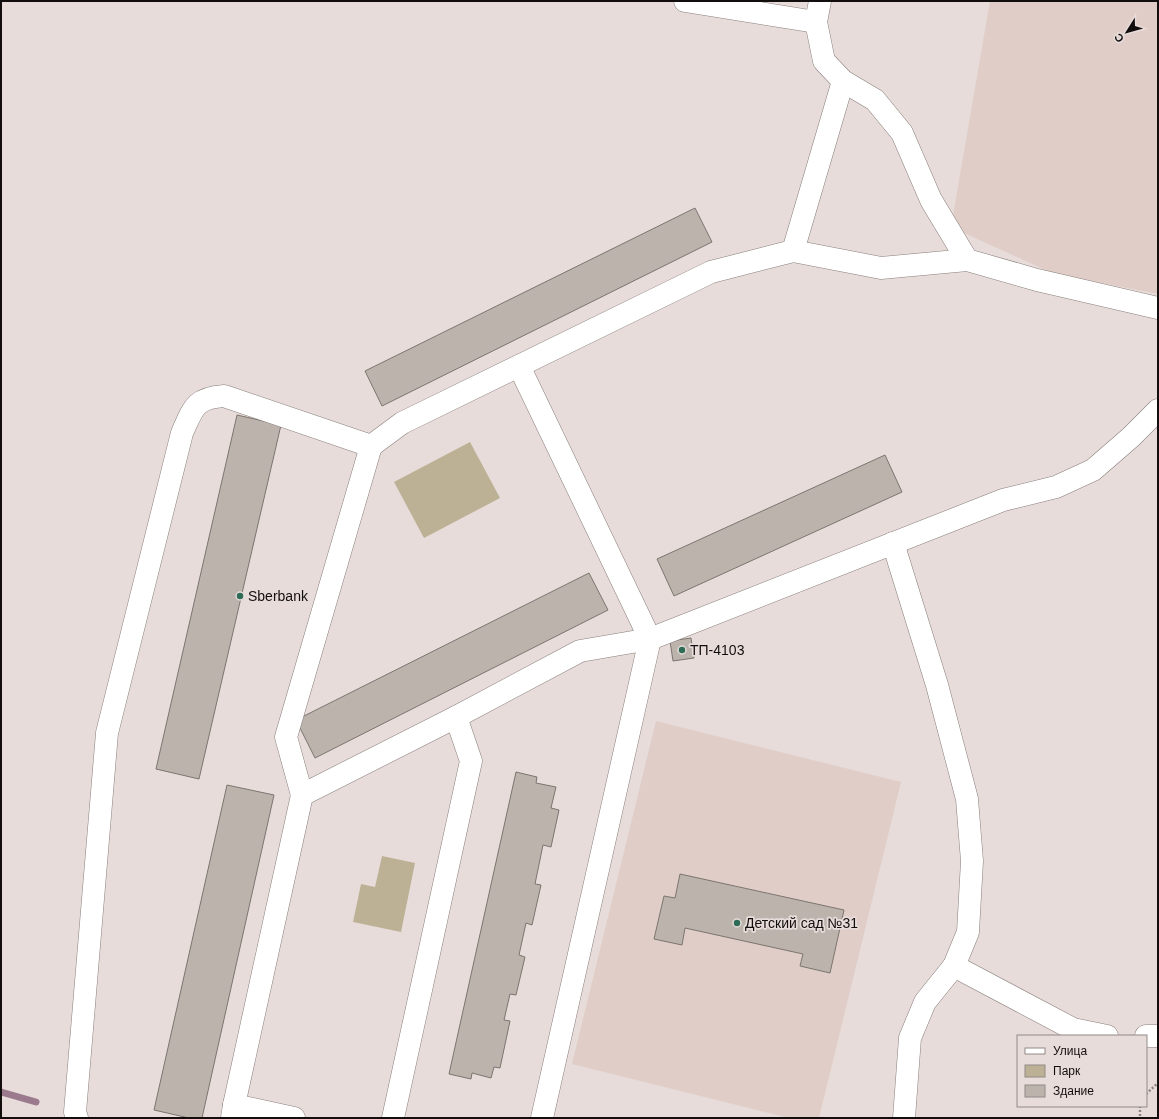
<svg xmlns="http://www.w3.org/2000/svg" width="1159" height="1119" font-family="Arial,sans-serif">
<style>
.built{fill:#e0cdc7}
.green{fill:#bdb195}
.lines{fill:none;stroke-linecap:round;stroke-linejoin:round}
.stream{stroke:#9b7a8e;stroke-width:7}
.building{fill:#bbb3ac;stroke:#7c756f}
.minor-casing{stroke:#897f7c;stroke-width:23}
.path{stroke:#8c8481;stroke-width:2.5;stroke-dasharray:2 2;stroke-linecap:butt}
.minor{stroke:#fff;stroke-width:22}
.poi-dot{fill:#2f6c57;stroke:#e7dcd9;stroke-width:1.5}
.labels{text-anchor:middle;dominant-baseline:central;stroke-width:3.5;stroke-linejoin:round;paint-order:stroke}
.poi-label{font-size:14px;fill:#120e0d;stroke:#e7dcd9;text-anchor:start}
</style>
<rect width="100%" height="100%" fill="#e7dcd9"/>
<g class="built">
<path d="M 990,1 L 1158,1 L 1158,294 L 1052,273 L 951,227 Z"/>
<path d="M 656,721 L 901,782 L 819,1118 L 789,1118 L 572,1064 Z"/>
</g>
<g class="green">
<path d="M 470,442 L 500,498 L 424,538 L 394,482 Z"/>
<path d="M 382,856 L 415,863 L 401,932 L 353,922 L 361,884 L 375,887 Z"/>
</g>
<g class="lines">
<path class="stream" d="M 1,1092 L 36,1102"/>
</g>
<g class="building">
<path d="M 695,208 L 712,242 L 382,406 L 365,371 Z"/>
<path d="M 237,415 L 281,425 L 199,779 L 156,769 Z"/>
<path d="M 885,455 L 902,492 L 674,596 L 657,559 Z"/>
<path d="M 589,573 L 608,610 L 315,758 L 296,720 Z"/>
<path d="M 691,638 L 694,658 L 673,661 L 670,641 Z"/>
<path d="M 516,772 L 537,777 L 536,783 L 556,787 L 551,808 L 559,810 L 551,847 L 543,845 L 535,884 L 541,885 L 532,925 L 526,923 L 519,955 L 525,957 L 516,995 L 510,994 L 504,1020 L 510,1021 L 500,1068 L 494,1067 L 491,1078 L 472,1073 L 471,1079 L 449,1074 Z"/>
<path d="M 227,785 L 274,795 L 202,1118 L 189,1118 L 154,1110 Z"/>
<path d="M 680,874 L 844,910 L 830,973 L 800,966 L 803,954 L 685,928 L 682,945 L 654,939 L 664,896 L 675,898 Z"/>
</g>
<g class="lines">
<g class="minor-casing">
<g id="minor">
<path d="M 685,1 L 816,22"/>
<path d="M 820,1 L 816,22 L 824,61 L 843,81 L 875,100 L 902,133 L 931,200 L 967,260 L 1037,280 L 1158,308"/>
<path d="M 793,251 L 881,268 L 967,260"/>
<path d="M 519,366 L 650,639 L 542,1118"/>
<path d="M 893,543 L 937,685 L 967,799 L 972,861 L 968,932 L 954,966"/>
<path d="M 302,795 L 286,737 L 371,446"/>
<path d="M 1146,1036 L 1158,1036"/>
<path d="M 234,1105 L 302,795 L 456,717 L 580,651 L 650,639 L 1003,500 L 1056,487 L 1093,470 L 1131,437 L 1158,410"/>
<path d="M 77,1118 L 75,1112 L 107,733 L 182,433 C 193,409 194,398 224,396 L 371,446 L 402,423 L 711,272 L 793,251 L 843,81"/>
<path d="M 232,1118 L 234,1105 L 294,1118"/>
<path d="M 393,1118 L 471,761 L 456,717"/>
<path d="M 904,1118 L 910,1038 L 925,1002 L 954,966 L 1073,1029 L 1107,1036"/>
</g>
</g>
<g class="path">
<path d="M 1146,1094 L 1158,1083"/>
<path d="M 1140,1106 L 1140,1118"/>
</g>
<use href="#minor" class="minor"/>
</g>
<g class="poi-dot">
<circle cx="240" cy="596" r="4"/>
<circle cx="682" cy="650" r="4"/>
<circle cx="737" cy="923" r="4"/>
</g>
<g class="labels">
<g class="poi-label">
<text x="248" y="596">Sberbank</text>
<text x="690" y="650">ТП-4103</text>
<text x="745" y="923">Детский сад №31</text>
</g>
</g>
<rect width="1159" height="1119" fill="none" stroke="#120e0d" stroke-width="4"/>
<rect x="1017" y="1035" width="130" height="72" fill="#e7dcd9" stroke="#928a87"/>
<rect x="1025" y="1048" width="20" height="6" fill="#ffffff" stroke="#928a87"/>
<text x="1053" y="1055" font-size="12" fill="#120e0d">Улица</text>
<rect x="1025" y="1065" width="20" height="12" fill="#bdb195" stroke="#928a87"/>
<text x="1053" y="1075" font-size="12" fill="#120e0d">Парк</text>
<rect x="1025" y="1085" width="20" height="12" fill="#bbb3ac" stroke="#928a87"/>
<text x="1053" y="1095" font-size="12" fill="#120e0d">Здание</text>
<g transform="translate(1127 32) rotate(233)" stroke="#e7dcd9" stroke-width="3" paint-order="stroke">
<path d="M0-3L7 15L0 10L-7 15Z" fill="#120e0d"/>
<text y="-6" font-size="11" font-weight="bold" text-anchor="middle" fill="#120e0d">С</text>
</g>
</svg>
